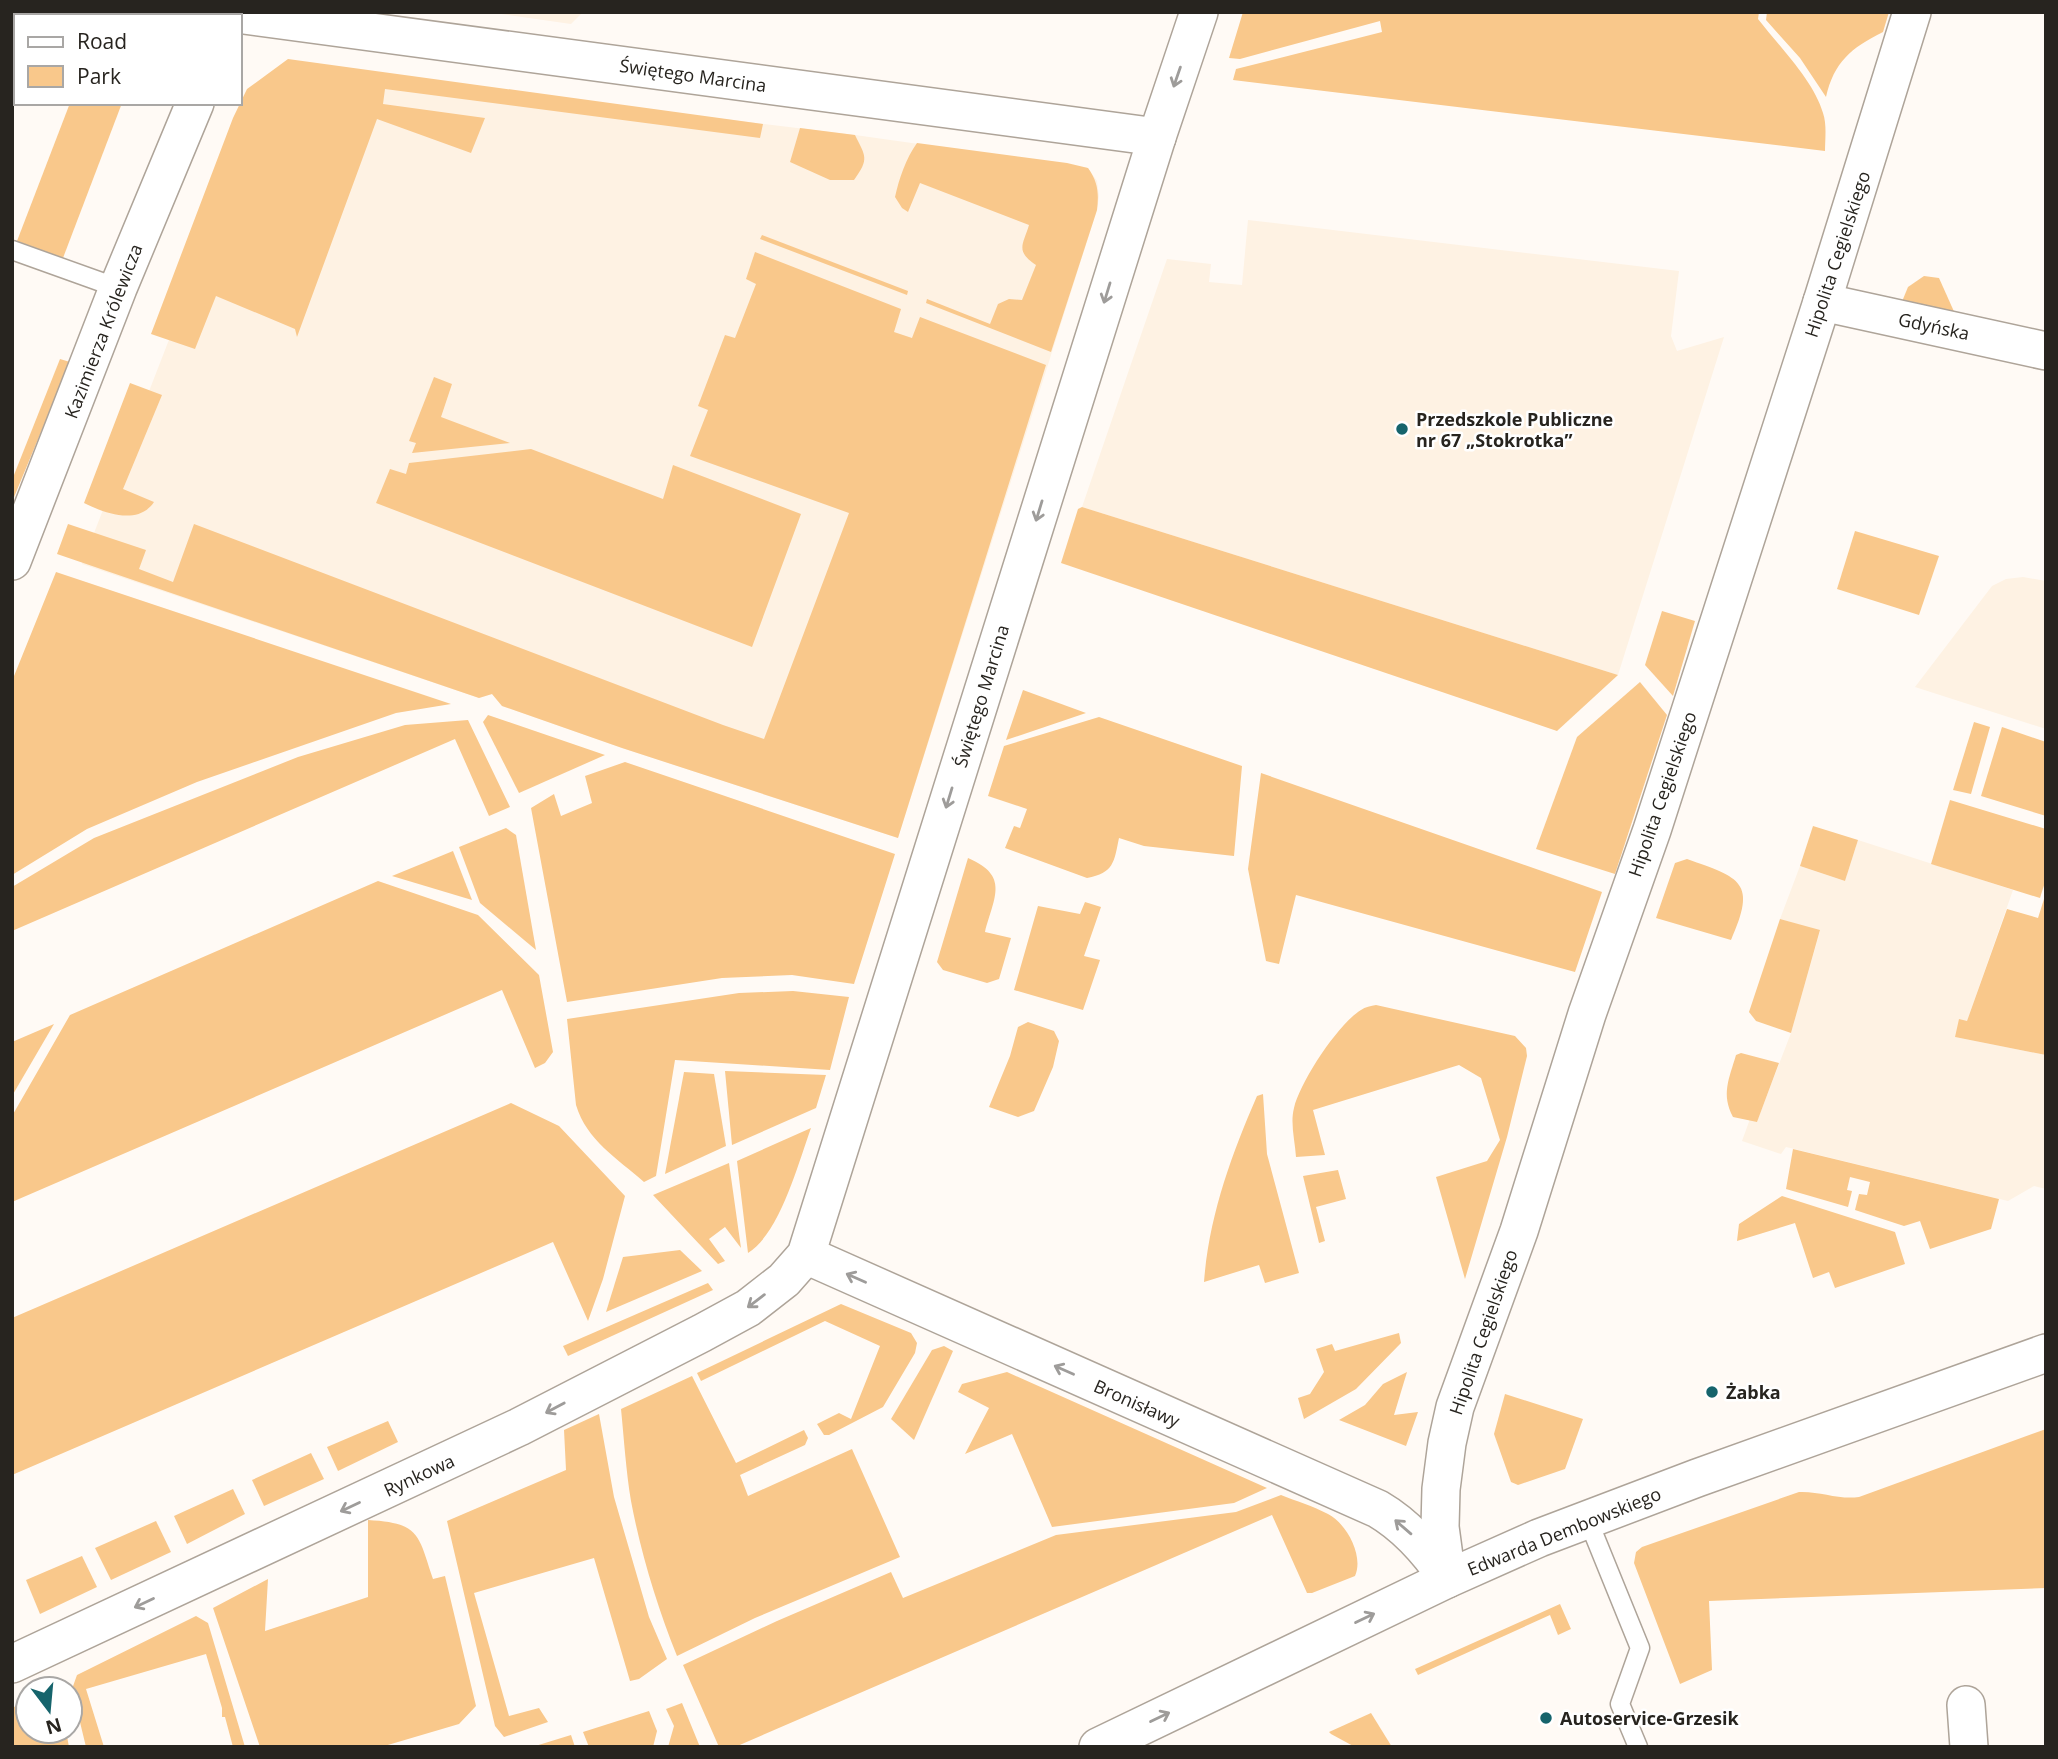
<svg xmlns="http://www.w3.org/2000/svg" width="2058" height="1759" font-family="'Open Sans',sans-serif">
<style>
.built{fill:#fef2e3}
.green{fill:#f9c88b}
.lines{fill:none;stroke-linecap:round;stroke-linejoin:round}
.service-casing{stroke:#aea499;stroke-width:21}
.minor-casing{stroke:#aea499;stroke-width:40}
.service{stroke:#fff;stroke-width:18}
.minor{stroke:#fff;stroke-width:37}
.oneway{stroke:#9e9c9a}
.poi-dot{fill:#16646c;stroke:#fff;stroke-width:2.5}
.labels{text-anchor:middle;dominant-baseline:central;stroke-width:5;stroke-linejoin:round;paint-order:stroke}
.street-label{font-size:18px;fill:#27241f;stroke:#fff}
.poi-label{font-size:18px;font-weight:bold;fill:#27241f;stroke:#fff;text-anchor:start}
</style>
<rect width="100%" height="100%" fill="#fffaf5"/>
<g class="built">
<path d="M 488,12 L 583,12 L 571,24 Z"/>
<path d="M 267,74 L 715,118 L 855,135 L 1088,168 L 1097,181 L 1099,196 L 1097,210 L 898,838 L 622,748 L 502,706 L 492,694 L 479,698 L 82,564 L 191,283 Z"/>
<path d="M 1248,220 L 1679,271 L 1671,336 L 1677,351 L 1724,337 L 1618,675 L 1082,507 L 1167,259 L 1211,264 L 1209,282 L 1242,285 Z"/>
<path d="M 2023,577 L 2046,581 L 2046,729 L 1915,687 L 1992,586 L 2006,579 Z"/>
<path d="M 1858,840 L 2013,890 L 1967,1021 L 1955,1037 L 2046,1055 L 2046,1189 L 2034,1186 L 2008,1201 L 1786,1147 L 1781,1154 L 1742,1141 L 1750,1119 L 1757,1121 L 1791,1033 L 1820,931 L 1780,919 L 1800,866 L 1845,881 Z"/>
</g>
<g class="green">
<path d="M 105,12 L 157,12 L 156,16 L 104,16 Z"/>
<path d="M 1243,12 L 1759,12 L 1758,19 C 1779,46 1814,81 1823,113 C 1827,125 1825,139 1825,151 L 1233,80 L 1236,69 L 1382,32 L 1380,21 L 1240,59 L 1229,58 Z"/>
<path d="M 1767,12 L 1889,12 L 1883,32 C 1851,48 1834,62 1826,97 L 1800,58 L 1766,20 Z"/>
<path d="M 288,59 L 763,124 L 760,138 L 385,89 L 383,104 L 485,118 L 471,153 L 377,119 L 297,337 L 295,329 L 216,296 L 195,349 L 151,334 L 233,118 L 247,89 Z"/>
<path d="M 70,103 L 122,103 L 63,258 L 17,241 Z"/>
<path d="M 800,128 L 855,135 C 865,156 870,158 854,180 L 830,180 L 790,162 Z"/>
<path d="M 917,143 L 1067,163 L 1088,168 C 1098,182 1099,193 1097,210 L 1051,352 L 926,303 L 927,299 L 990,324 L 998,304 L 1009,299 L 1022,300 L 1036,265 C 1015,251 1023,245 1029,225 L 920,183 L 908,212 L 902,208 L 895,197 C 899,179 906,158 917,143 Z"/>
<path d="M 762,235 L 908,291 L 907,295 L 760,239 Z"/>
<path d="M 755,252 L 901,309 L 894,332 L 912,338 L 920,317 L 1046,365 L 898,838 L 622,748 L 502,706 L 492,694 L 479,698 L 57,554 L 68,524 L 146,550 L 139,569 L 173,582 L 194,524 L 723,725 L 764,739 L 849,513 L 690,456 L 708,410 L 698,406 L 725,335 L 735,338 L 756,284 L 746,279 Z"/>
<path d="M 1924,276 L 1939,278 L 1956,316 L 1901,304 L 1908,287 Z"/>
<path d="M 60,359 L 70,362 L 12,502 L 12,480 Z"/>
<path d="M 434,377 L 452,384 L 441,417 L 510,443 L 412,453 L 416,443 L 409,441 Z"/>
<path d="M 130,383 L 162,395 L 123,489 L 154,502 C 138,526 104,513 84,503 Z"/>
<path d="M 531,449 L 663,499 L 673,465 L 801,514 L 752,647 L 376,503 L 390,469 L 406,474 L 409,463 Z"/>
<path d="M 1082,507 L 1618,675 L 1557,731 L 1061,563 L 1078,509 Z"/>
<path d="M 1855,531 L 1939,556 L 1919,615 L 1837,589 Z"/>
<path d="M 56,572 L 451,704 L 396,713 L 197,782 L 87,829 L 12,875 L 12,681 Z"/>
<path d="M 1662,611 L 1695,621 L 1673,696 L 1645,665 Z"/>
<path d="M 1640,682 L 1667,715 L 1615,874 L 1536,849 L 1577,737 Z"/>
<path d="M 1023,690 L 1086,713 L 1006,740 Z"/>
<path d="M 488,715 L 605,755 L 519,793 L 483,722 Z"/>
<path d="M 1099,717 L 1242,766 L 1234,856 L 1144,846 L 1119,838 C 1114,862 1114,873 1087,878 L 1005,848 L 1014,826 L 1020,828 L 1027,809 L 988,796 L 1004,746 Z"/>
<path d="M 468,720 L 510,807 L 489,816 L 455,739 L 12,931 L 12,887 L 94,838 L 298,757 L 405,725 Z"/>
<path d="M 1974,722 L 1990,727 L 1971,794 L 1953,790 Z"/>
<path d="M 2002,727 L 2046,742 L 2046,816 L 1981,796 Z"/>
<path d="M 625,762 L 895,854 L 854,984 L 792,975 L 722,978 L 567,1002 L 531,808 L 554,794 L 561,816 L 592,803 L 585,776 Z"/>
<path d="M 1261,773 L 1602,892 L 1575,972 L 1296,895 L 1279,964 L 1266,961 L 1248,869 Z"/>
<path d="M 1950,800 L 2046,829 L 2046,879 L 2040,898 L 1931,864 Z"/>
<path d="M 1813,826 L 1858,840 L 1845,881 L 1800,866 Z"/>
<path d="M 506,828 L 516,835 L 536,950 L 480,903 L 459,847 Z"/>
<path d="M 453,851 L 472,900 L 392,876 Z"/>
<path d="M 968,858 C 1010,876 994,897 985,932 L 1011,938 L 999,979 L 987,983 L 943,970 L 937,962 Z"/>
<path d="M 1687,859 C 1741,878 1757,882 1731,940 L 1656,918 L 1675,863 Z"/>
<path d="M 378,881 L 478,915 L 539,975 L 553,1052 L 545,1063 L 535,1068 L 502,990 L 12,1202 L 12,1116 L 70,1015 Z"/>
<path d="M 2044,899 L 2046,900 L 2046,1055 L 1955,1037 L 1959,1019 L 1967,1021 L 2007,909 L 2038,918 Z"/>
<path d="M 1085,902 L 1101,907 L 1084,956 L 1100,960 L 1083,1010 L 1014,990 L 1038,906 L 1080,914 Z"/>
<path d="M 1780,919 L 1820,930 L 1791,1033 L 1756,1021 L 1749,1012 Z"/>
<path d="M 793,991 L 849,997 L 830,1070 L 675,1060 L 656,1176 L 644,1182 C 617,1158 587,1141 576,1105 L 567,1019 L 739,993 Z"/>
<path d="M 1376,1005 L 1515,1036 L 1526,1048 L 1527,1056 L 1507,1137 L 1465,1279 L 1436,1177 L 1487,1161 L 1500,1140 L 1481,1078 L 1459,1065 L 1313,1110 L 1325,1155 L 1296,1157 C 1295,1141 1290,1123 1294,1108 C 1300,1082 1338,1024 1361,1010 C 1365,1007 1371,1006 1376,1005 Z"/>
<path d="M 1028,1022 L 1054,1031 L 1059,1041 L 1053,1067 L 1034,1111 L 1018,1117 L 989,1107 L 1010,1056 L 1018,1027 Z"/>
<path d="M 54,1024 L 12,1096 L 12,1042 Z"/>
<path d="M 1741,1053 L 1779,1063 L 1757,1122 L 1733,1117 C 1721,1094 1729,1079 1736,1055 Z"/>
<path d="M 725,1071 L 826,1075 L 816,1108 L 732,1145 Z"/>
<path d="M 684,1072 L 714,1074 L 726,1146 L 665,1174 Z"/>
<path d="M 1263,1094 L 1267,1154 L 1299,1273 L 1265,1283 L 1259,1265 L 1204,1282 C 1209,1216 1231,1156 1257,1096 Z"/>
<path d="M 511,1103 L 559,1126 L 625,1196 L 603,1279 L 588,1321 L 553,1242 L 12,1475 L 12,1318 Z"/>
<path d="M 811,1128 C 798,1164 780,1233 748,1253 L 737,1161 Z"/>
<path d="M 1793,1149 L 1999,1199 L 1991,1229 L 1930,1249 L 1920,1221 L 1904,1226 L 1855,1210 L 1859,1194 L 1867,1195 L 1870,1182 L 1850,1177 L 1847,1190 L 1852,1191 L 1848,1207 L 1786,1189 Z"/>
<path d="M 729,1163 L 741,1248 L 725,1227 L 709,1239 L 725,1261 L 718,1264 L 653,1195 Z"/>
<path d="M 1338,1170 L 1346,1199 L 1316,1207 L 1325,1241 L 1319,1243 L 1303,1176 Z"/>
<path d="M 1782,1196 L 1895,1232 L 1905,1264 L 1835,1288 L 1829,1272 L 1813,1278 L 1795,1223 L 1737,1241 L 1739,1224 Z"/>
<path d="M 680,1250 L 702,1271 L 606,1312 L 623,1257 Z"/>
<path d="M 708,1283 L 713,1290 L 568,1356 L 563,1346 Z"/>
<path d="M 841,1304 L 911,1333 L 917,1343 L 915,1353 L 883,1407 L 829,1435 L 824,1435 L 817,1424 L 839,1413 L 851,1419 L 880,1346 L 825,1321 L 701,1381 L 697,1373 Z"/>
<path d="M 1399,1333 L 1401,1343 L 1356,1389 L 1304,1419 L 1298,1398 L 1310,1394 L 1324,1372 L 1316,1349 L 1332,1344 L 1335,1351 Z"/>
<path d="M 944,1346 L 953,1351 L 914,1440 L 891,1419 L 932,1350 Z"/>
<path d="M 1007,1372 L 1267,1488 L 1234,1503 L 1052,1527 L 1012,1434 L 965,1454 L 989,1408 L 958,1392 L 962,1384 Z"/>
<path d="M 1407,1372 L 1394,1415 L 1418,1412 L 1406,1446 L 1339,1420 L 1365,1405 L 1383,1384 Z"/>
<path d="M 692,1376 L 736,1463 L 804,1430 L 808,1438 L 805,1445 L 740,1475 L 748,1496 L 852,1449 L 900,1557 L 755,1618 L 677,1656 C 657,1606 641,1554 631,1501 C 626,1471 624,1439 621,1409 Z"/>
<path d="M 1505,1394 L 1583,1419 L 1565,1469 L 1518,1485 L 1511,1482 L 1494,1434 Z"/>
<path d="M 599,1414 L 614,1497 L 649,1617 L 667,1659 L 639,1679 L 630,1681 L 594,1558 L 474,1593 L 509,1716 L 539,1708 L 548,1722 L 504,1737 L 495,1726 L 447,1521 L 566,1470 L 564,1430 Z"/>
<path d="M 388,1421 L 398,1442 L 338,1471 L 327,1447 Z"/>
<path d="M 2046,1429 L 2046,1588 L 1709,1601 L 1712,1670 L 1680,1684 L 1634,1563 L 1636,1552 L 1642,1547 L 1799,1492 C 1820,1491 1839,1500 1859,1497 Z"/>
<path d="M 311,1453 L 324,1479 L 264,1506 L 252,1480 Z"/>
<path d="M 233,1489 L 245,1514 L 187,1544 L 174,1516 Z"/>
<path d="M 1281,1495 C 1296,1501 1313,1506 1328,1514 C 1347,1524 1364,1556 1355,1576 L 1312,1593 L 1307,1593 L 1272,1515 L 735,1747 L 719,1747 L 683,1665 L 777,1621 L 891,1572 L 903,1598 L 1056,1535 L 1236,1512 Z"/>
<path d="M 368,1520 C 420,1523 418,1534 433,1579 L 445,1576 L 476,1706 L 459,1724 L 381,1747 L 260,1747 L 213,1608 L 268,1579 L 265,1631 L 368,1597 Z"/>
<path d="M 156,1521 L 171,1552 L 111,1580 L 95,1548 Z"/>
<path d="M 82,1556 L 97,1587 L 40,1614 L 26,1580 Z"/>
<path d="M 1560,1604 L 1571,1629 L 1558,1635 L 1550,1615 L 1418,1675 L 1415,1669 Z"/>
<path d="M 196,1616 L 208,1623 L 245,1747 L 233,1747 L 225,1717 L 222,1717 L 222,1708 L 206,1654 L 86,1689 L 104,1747 L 86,1747 L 72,1689 L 77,1675 Z"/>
<path d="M 28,1700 L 28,1731 L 66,1731 L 69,1747 L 12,1747 L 12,1708 Z"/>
<path d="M 682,1703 L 700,1747 L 668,1747 L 674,1726 L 666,1709 Z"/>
<path d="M 649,1711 L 657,1731 L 653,1747 L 589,1747 L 583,1732 Z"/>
<path d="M 1371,1713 L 1392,1747 L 1355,1747 L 1331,1734 L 1329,1732 Z"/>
<path d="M 571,1735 L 575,1747 L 532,1747 Z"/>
</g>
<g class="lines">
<g class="service-casing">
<g id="service">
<path d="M 12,250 L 118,288"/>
<path d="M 1588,1520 L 1640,1648 L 1620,1704 L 1638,1747"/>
</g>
</g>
<g class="minor-casing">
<g id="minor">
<path d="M 229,13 L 1157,137"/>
<path d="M 1822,302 L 2046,351"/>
<path d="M 12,561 L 118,288 L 195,103"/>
<path d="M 806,1255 L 1378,1509 C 1407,1526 1428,1550 1447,1578"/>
<path d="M 1447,1579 L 1440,1527 L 1441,1489 L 1447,1443 L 1455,1407 L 1519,1231 L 1587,1014 L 1652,830 L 1822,302 L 1912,12"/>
<path d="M 12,1664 L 519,1427 L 702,1333 L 748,1308 L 784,1280 L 806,1255 L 1157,137 L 1199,12"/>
<path d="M 1966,1705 L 1969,1747"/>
<path d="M 1098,1747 L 1447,1579 L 1539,1538 L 1697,1478 L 2046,1353"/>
</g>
</g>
<use href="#service" class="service"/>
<use href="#minor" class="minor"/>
</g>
<defs><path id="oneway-shaft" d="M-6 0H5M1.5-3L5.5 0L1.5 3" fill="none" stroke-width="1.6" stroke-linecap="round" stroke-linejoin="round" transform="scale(1.75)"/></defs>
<g class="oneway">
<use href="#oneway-shaft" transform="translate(1177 77) rotate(109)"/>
<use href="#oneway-shaft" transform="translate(1107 293) rotate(107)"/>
<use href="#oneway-shaft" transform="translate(1039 511) rotate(107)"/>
<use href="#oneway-shaft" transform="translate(949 798) rotate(107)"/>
<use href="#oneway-shaft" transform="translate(856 1278) rotate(-156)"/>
<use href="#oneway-shaft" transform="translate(756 1301) rotate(143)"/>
<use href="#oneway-shaft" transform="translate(1064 1370) rotate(-156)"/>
<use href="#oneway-shaft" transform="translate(555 1408) rotate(152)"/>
<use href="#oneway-shaft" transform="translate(350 1507) rotate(155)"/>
<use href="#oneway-shaft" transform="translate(1403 1527) rotate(-139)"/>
<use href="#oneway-shaft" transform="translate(144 1603) rotate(155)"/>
<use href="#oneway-shaft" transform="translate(1365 1618) rotate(-26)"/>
<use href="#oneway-shaft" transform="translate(1160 1717) rotate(-26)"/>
</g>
<g class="poi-dot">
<circle cx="1402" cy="429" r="7"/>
<circle cx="1712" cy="1392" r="7"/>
<circle cx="1546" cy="1718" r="7"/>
</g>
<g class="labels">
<g class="street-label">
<text transform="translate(693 75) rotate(8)">Świętego Marcina</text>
<text transform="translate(1837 254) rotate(-72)">Hipolita Cegielskiego</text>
<text transform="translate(1934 326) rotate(12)">Gdyńska</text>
<text transform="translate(103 331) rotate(-69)">Kazimierza Królewicza</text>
<text transform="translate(981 696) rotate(-73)">Świętego Marcina</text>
<text transform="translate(1662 794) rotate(-71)">Hipolita Cegielskiego</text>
<text transform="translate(1483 1332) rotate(-71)">Hipolita Cegielskiego</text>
<text transform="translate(1137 1403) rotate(24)">Bronisławy</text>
<text transform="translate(419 1475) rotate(-25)">Rynkowa</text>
<text transform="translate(1564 1531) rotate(-22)">Edwarda Dembowskiego</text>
</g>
<g class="poi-label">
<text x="1416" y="419">Przedszkole Publiczne<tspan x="1416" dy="21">nr 67 „Stokrotka”</tspan></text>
<text x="1726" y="1392">Żabka</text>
<text x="1560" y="1718">Autoservice-Grzesik</text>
</g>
</g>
<rect width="2058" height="1759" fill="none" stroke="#27241f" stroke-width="28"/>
<rect x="14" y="14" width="228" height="91" fill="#ffffff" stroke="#a9a7a5" stroke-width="2"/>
<rect x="28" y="37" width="35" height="10" fill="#ffffff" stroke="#a9a7a5" stroke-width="2"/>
<text x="77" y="49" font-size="21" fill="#27241f">Road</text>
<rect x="28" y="66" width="35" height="21" fill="#f9c88b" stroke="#a9a7a5" stroke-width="2"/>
<text x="77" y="84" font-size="21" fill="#27241f">Park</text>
<g transform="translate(49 1710) rotate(164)"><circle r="33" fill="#ffffff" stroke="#a9a7a5" stroke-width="2"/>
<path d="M0-5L12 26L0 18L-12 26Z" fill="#16646c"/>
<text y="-10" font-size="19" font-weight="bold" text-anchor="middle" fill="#27241f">N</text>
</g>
</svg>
